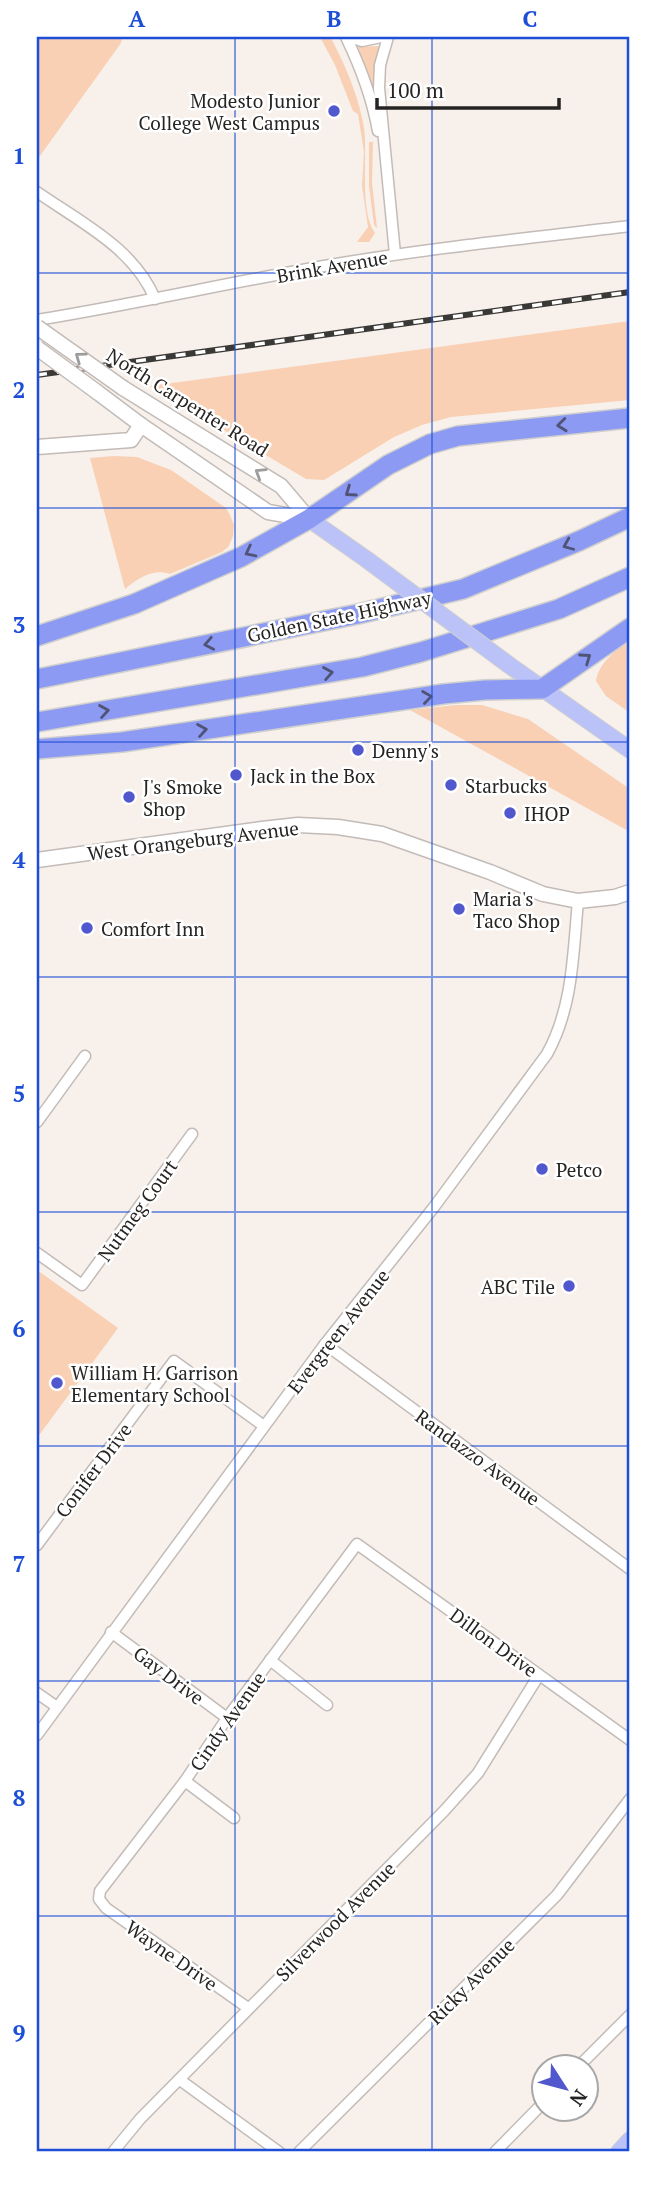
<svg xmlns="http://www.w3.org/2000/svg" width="667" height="2189" font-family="'PT Serif',serif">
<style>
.green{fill:#f9d0b4}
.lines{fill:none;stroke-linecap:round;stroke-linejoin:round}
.street-casing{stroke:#c2bbb7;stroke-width:13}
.secondary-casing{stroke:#c2bbb7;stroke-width:17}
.primary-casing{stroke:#cfcfce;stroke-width:18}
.highway-casing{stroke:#cfcfce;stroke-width:22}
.street{stroke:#fff;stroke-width:10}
.secondary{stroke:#fff;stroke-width:14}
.primary{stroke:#bac2f8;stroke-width:16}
.highway{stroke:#8c9af3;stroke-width:19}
.rail-casing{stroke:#3b3936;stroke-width:6}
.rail{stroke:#fff;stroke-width:3.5;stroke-dasharray:10;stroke-linecap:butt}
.secondary-bridge-casing{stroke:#c2bbb7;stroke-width:17;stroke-linecap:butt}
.primary-bridge-casing{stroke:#cfcfce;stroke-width:18;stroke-linecap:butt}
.secondary-bridge{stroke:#fff;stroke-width:14}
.primary-bridge{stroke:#bac2f8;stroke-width:16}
.oneway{stroke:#9d9c9c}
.oneway2{stroke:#4f5376}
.grid{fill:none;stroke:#1d4ed8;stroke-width:2;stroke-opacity:0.55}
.poi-dot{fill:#5158ce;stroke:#fff;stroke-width:2.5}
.labels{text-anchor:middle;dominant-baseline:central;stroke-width:5;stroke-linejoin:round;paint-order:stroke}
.poi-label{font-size:19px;fill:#262422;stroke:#fff;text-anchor:start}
.street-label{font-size:19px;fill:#262422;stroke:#fff}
.neatline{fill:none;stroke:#1d4ed8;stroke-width:2.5}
.grid-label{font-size:23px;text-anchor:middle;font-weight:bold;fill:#1d4ed8}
</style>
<rect width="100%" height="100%" fill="#f7f0eb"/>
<g class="green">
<path d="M 37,37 L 122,38 L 121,43 L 37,160 Z"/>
<path d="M 320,37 L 330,37 L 333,42 C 347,69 359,98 364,128 C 368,156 359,211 375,233 L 369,242 L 357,242 L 368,227 L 362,186 L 364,152 L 358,114 L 353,111 L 335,65 Z"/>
<path d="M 380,46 L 375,92 L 374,93 L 357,47 Z"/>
<path d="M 369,142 L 373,142 L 372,183 L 377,228 L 374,225 L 369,186 Z"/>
<path d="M 630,321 L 630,400 L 451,417 L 422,425 L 394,437 L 324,480 L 306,479 L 150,386 Z"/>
<path d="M 113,456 L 137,457 L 171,470 L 226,508 L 230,515 L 234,525 L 233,536 L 229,546 L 222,552 L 170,574 C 153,568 138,578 125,589 L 90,458 Z"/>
<path d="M 630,641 L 630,713 L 606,696 L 596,681 C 598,664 616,649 630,641 Z"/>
<path d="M 456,705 L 482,705 L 528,719 L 630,789 L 630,832 L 410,710 Z"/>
<path d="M 37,1270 L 118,1328 L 37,1438 Z"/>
</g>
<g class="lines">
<g class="street-casing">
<g id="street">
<path d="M 346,37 C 361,68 372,97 378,131"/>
<path d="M 350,37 L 362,41 L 381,37"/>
<path d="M 388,37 L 380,65 L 379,88 L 395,254"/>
<path d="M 37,192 C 80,222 134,248 155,299"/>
<path d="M 37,320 C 135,304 232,282 330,265 C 429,248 530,238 630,226"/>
<path d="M 37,1122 L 85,1056"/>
<path d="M 37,1253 L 82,1285 L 192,1134"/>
<path d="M 325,1344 L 630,1569"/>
<path d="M 37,1545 L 174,1361 L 264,1426"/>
<path d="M 111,1632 L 227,1718"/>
<path d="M 270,1660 L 327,1705"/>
<path d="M 37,1693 L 57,1707"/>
<path d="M 37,1735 L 325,1344 L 434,1207 L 547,1054 C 573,1007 573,954 578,901"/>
<path d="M 185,1781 L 234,1818"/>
<path d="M 248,2008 L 106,1908 L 99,1899 L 100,1891 L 185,1781 L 227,1718 L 357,1544 L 630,1740"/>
<path d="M 579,2066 L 630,2015"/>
<path d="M 180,2080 L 279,2152"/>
<path d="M 113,2152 L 140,2119 L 444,1811 L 478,1773 L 539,1675"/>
<path d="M 299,2152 L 557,1895 L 630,1799"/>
<path d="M 495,2152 L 544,2102"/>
</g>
</g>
<g class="secondary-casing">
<g id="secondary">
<path d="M 123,388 L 281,486 L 309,519"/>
<path d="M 97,392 L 141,425 L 268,512 L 309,519"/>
<path d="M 37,447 L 131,440 L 141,425"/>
<path d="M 37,860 L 262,829 L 298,825 L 338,827 L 382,834 L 490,872 L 543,894 L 578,901 L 615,897 L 630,892"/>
</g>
</g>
<g class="primary-casing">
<g id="primary">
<path d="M 309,519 L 366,559"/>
<path d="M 509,665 L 630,750"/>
<path d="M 619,2152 L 630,2140"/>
</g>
</g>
<g class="highway-casing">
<g id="highway">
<path d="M 37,636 L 134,604 L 241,557 L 309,519 L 388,465 L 430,444 L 458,436 L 630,418"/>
<path d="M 37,679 L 358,614 L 463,589 L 579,541 L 630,517"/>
<path d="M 37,722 L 362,667 L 421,652 L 559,609 L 630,577"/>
<path d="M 37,749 L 122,742 L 443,694 L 485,690 L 542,689 L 630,628"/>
</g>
</g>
<use href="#street" class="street"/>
<use href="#secondary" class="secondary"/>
<use href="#primary" class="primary"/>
<use href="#highway" class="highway"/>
<g class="rail-casing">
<path id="rail" d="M 37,375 L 630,292"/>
</g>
<use href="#rail" class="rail"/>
<g class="secondary-bridge-casing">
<g id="secondary-bridge">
<path d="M 37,327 L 123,388"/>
<path d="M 37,348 L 97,392"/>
</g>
</g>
<g class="primary-bridge-casing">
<path id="primary-bridge" d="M 366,559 L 509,665"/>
</g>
<use href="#secondary-bridge" class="secondary-bridge"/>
<use href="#primary-bridge" class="primary-bridge"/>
</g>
<defs><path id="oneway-chevron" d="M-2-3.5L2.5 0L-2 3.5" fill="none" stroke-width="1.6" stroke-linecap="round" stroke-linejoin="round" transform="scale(1.75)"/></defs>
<g class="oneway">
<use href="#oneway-chevron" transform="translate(80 357) rotate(-144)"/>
<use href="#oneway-chevron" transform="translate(260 473) rotate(-148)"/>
</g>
<g class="oneway2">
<use href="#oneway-chevron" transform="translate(562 425) rotate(174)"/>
<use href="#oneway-chevron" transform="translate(350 492) rotate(145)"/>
<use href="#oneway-chevron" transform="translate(568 545) rotate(157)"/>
<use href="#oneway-chevron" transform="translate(250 552) rotate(153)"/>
<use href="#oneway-chevron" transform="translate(209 644) rotate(169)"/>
<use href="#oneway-chevron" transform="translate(586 658) rotate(-35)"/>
<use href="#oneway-chevron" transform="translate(328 673) rotate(-10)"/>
<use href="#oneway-chevron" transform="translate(427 697) rotate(-8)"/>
<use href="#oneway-chevron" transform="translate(104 711) rotate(-9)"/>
<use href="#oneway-chevron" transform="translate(202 730) rotate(-9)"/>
</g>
<path class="grid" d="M 235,37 L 235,2152M 432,37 L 432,2152M 37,273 L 630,273M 37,508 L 630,508M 37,742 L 630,742M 37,977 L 630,977M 37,1212 L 630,1212M 37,1446 L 630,1446M 37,1681 L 630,1681M 37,1916 L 630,1916"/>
<g class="poi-dot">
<circle cx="334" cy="111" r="7"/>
<circle cx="358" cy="750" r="7"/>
<circle cx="236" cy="775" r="7"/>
<circle cx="451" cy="785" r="7"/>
<circle cx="129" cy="797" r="7"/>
<circle cx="510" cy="813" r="7"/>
<circle cx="459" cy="909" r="7"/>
<circle cx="87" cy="928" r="7"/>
<circle cx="542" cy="1169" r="7"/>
<circle cx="569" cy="1286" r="7"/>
<circle cx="57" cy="1383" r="7"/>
</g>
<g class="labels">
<g class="poi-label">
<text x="320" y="100" text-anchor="end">Modesto Junior<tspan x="320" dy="22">College West Campus</tspan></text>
<text x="372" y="750">Denny's</text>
<text x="250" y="775">Jack in the Box</text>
<text x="465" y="785">Starbucks</text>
<text x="143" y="786">J's Smoke<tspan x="143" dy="22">Shop</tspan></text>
<text x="524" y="813">IHOP</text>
<text x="473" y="898">Maria's<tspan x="473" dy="22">Taco Shop</tspan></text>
<text x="101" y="928">Comfort Inn</text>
<text x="556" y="1169">Petco</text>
<text x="555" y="1286" text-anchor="end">ABC Tile</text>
<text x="71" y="1372">William H. Garrison<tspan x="71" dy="22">Elementary School</tspan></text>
</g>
<g class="street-label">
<text transform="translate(332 266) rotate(-10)">Brink Avenue</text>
<text transform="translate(188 402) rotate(32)">North Carpenter Road</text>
<text transform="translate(339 616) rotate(-12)">Golden State Highway</text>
<text transform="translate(193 840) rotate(-7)">West Orangeburg Avenue</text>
<text transform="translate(137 1210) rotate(-54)">Nutmeg Court</text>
<text transform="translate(338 1331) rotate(-52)">Evergreen Avenue</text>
<text transform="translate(478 1457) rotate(36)">Randazzo Avenue</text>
<text transform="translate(93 1470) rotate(-53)">Conifer Drive</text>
<text transform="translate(494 1642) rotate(36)">Dillon Drive</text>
<text transform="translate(169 1675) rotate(37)">Gay Drive</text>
<text transform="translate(227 1721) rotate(-55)">Cindy Avenue</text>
<text transform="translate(335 1921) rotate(-45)">Silverwood Avenue</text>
<text transform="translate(172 1955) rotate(35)">Wayne Drive</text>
<text transform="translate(471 1981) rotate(-45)">Ricky Avenue</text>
</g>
</g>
<rect width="667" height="2189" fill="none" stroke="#ffffff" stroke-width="77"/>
<g transform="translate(565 2088) rotate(126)"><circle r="33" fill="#ffffff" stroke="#a8a7a7" stroke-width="2"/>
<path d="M0-5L12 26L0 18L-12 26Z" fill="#5158ce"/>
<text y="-10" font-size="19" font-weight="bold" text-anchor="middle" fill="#262422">N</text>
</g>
<path d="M377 98v10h182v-10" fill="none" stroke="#262422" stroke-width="3.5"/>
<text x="387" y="98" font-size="21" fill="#262422" stroke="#ffffff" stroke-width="5" paint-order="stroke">100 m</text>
<rect x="38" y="38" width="590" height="2112" class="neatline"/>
<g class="grid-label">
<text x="137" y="27">A</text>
<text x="334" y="27">B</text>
<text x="530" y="27">C</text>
<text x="19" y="164">1</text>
<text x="19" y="398">2</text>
<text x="19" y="633">3</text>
<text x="19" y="868">4</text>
<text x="19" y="1102">5</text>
<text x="19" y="1337">6</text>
<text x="19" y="1572">7</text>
<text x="19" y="1806">8</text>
<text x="19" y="2041">9</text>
</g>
</svg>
